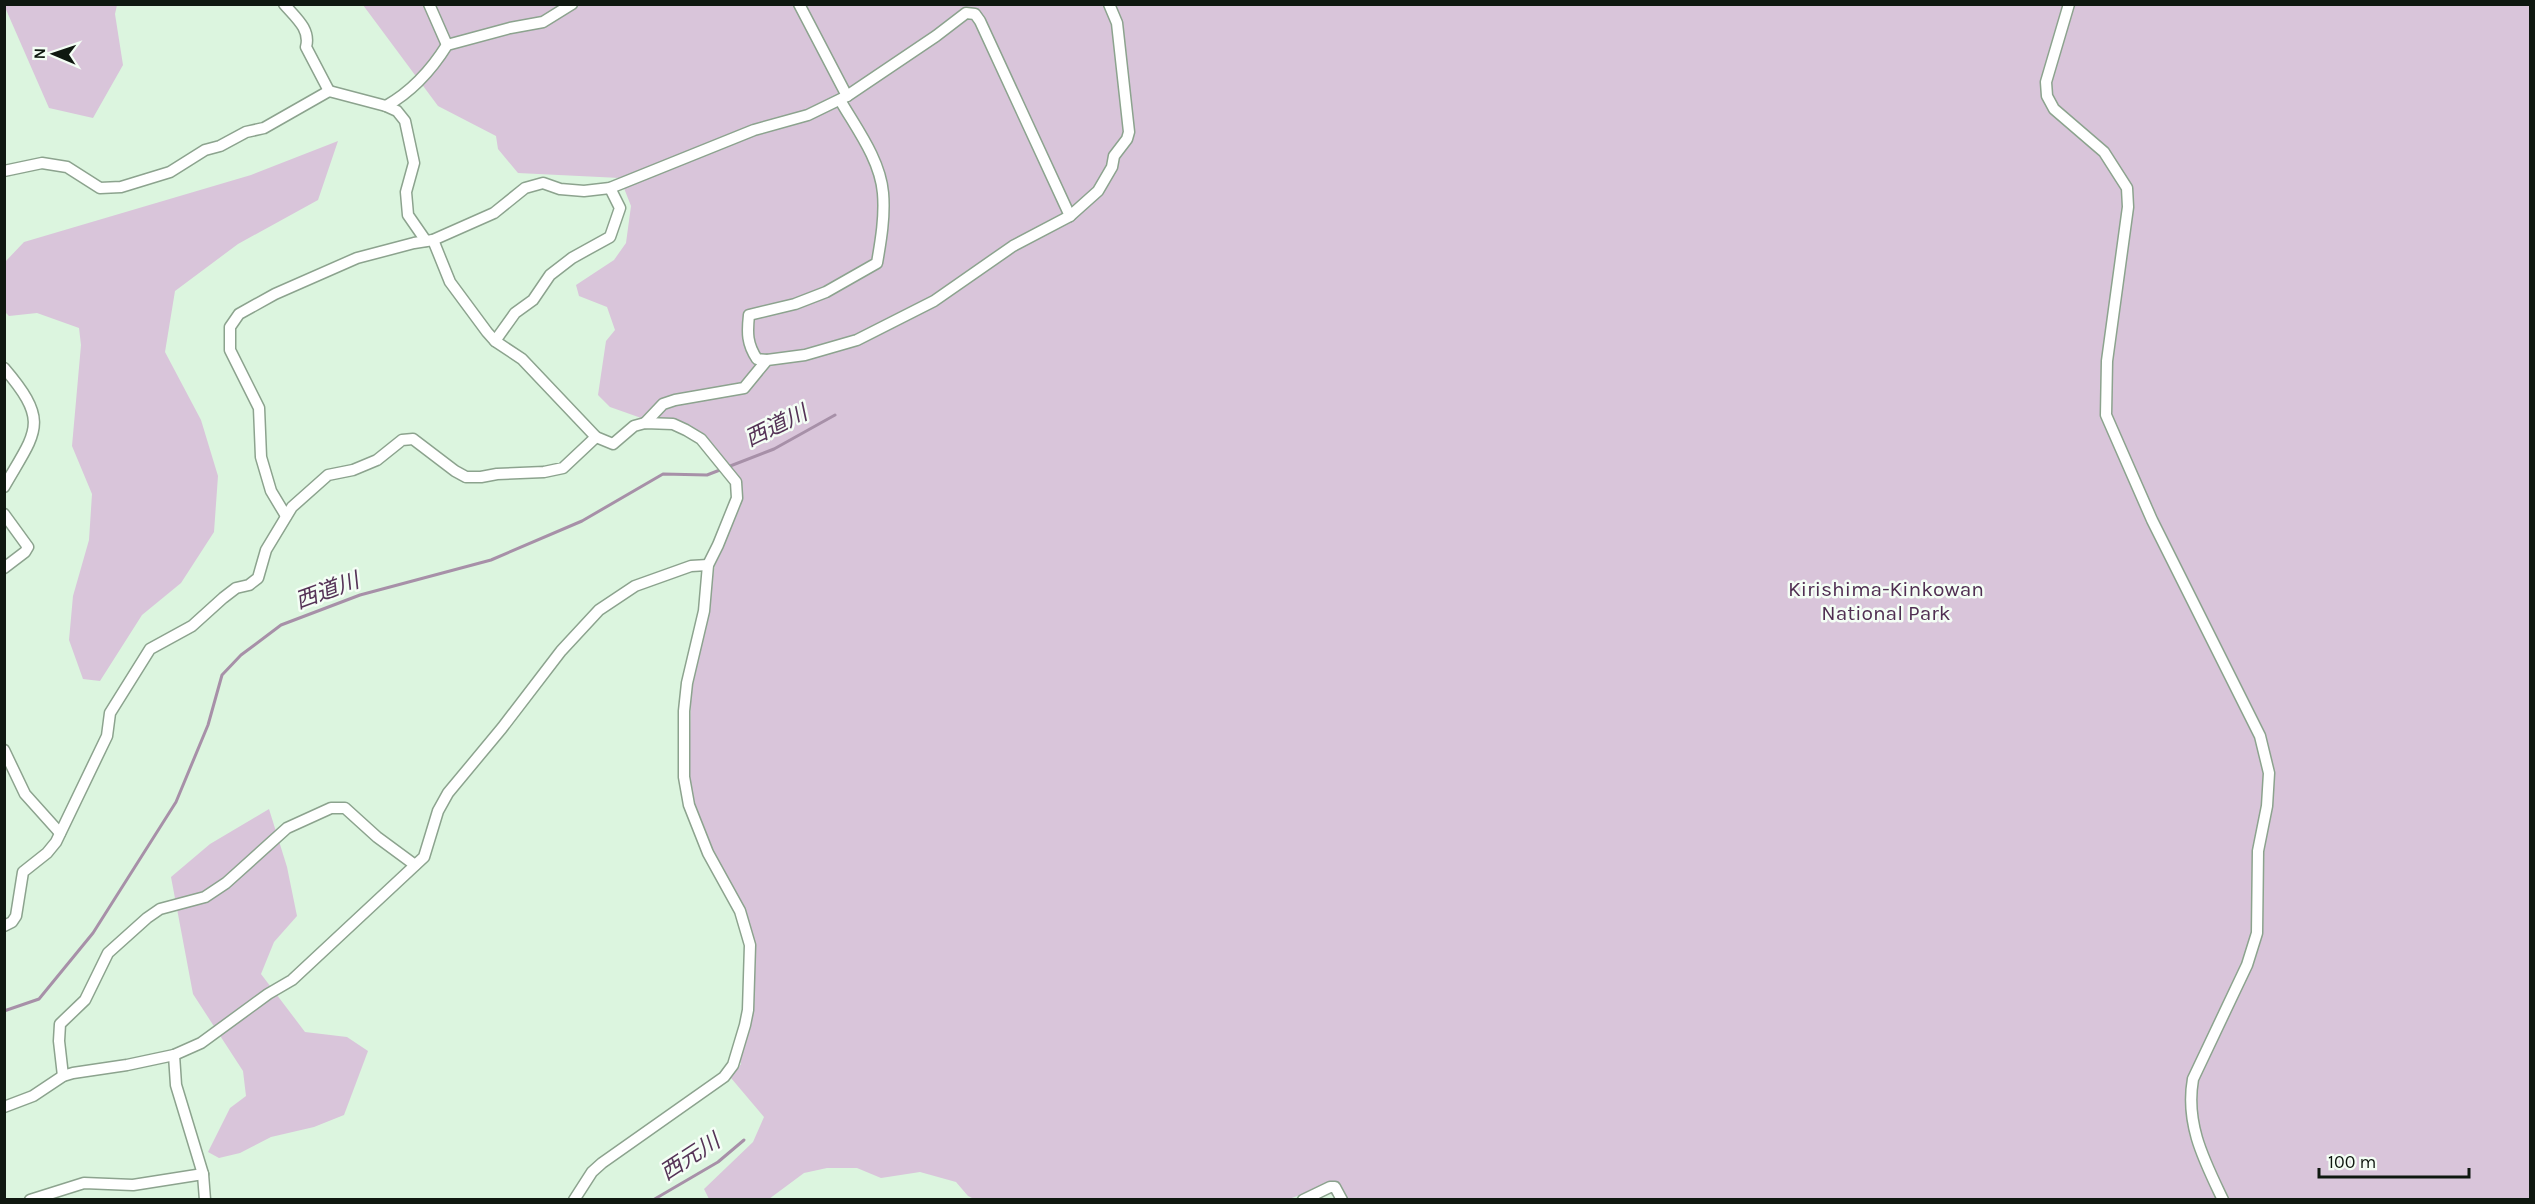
<svg xmlns="http://www.w3.org/2000/svg" width="2535" height="1204" font-family="Karla,'Noto Sans JP',sans-serif">
<style>
.green{fill:#d9c5da}
.lines{fill:none;stroke-linecap:round;stroke-linejoin:round}
.stream{stroke:#a790a8;stroke-width:3}
.minor-casing{stroke:#8ca38e;stroke-width:13}
.minor{stroke:#fff;stroke-width:10}
.labels{text-anchor:middle;dominant-baseline:central;stroke-width:5;stroke-linejoin:round;paint-order:stroke}
.park-label{font-size:21px;fill:#502e52;stroke:#f4fef5}
.water-label{font-size:22px;font-style:italic;fill:#553357;stroke:#f4fef5}
</style>
<rect width="100%" height="100%" fill="#dcf5df"/>
<g class="green">
<path d="M 4,5 L 117,5 L 115,14 L 123,65 L 93,118 L 49,108 Z"/>
<path d="M 363,5 L 2530,5 L 2530,1199 L 1339,1200 L 1326,1191 L 1326,1186 L 1286,1200 L 976,1200 L 968,1196 L 956,1182 L 920,1172 L 881,1178 L 857,1168 L 827,1168 L 804,1173 L 769,1199 L 709,1199 L 704,1189 L 753,1142 L 764,1117 L 731,1078 L 741,1064 L 739,1056 L 752,1011 L 755,950 L 740,900 L 705,839 L 689,790 L 691,684 L 717,555 L 741,505 L 738,483 L 721,455 L 697,432 L 644,419 L 610,407 L 598,395 L 606,341 L 615,330 L 607,307 L 579,296 L 576,285 L 614,260 L 626,243 L 631,206 L 620,178 L 518,173 L 498,149 L 496,136 L 438,106 Z"/>
<path d="M 338,141 L 318,200 L 238,244 L 175,291 L 165,352 L 201,420 L 218,476 L 214,532 L 181,583 L 142,615 L 100,681 L 83,679 L 69,640 L 73,596 L 89,540 L 92,494 L 72,446 L 81,345 L 79,328 L 37,313 L 9,316 L 5,312 L 5,262 L 24,242 L 251,175 Z"/>
<path d="M 269,809 L 287,867 L 297,916 L 274,942 L 261,974 L 305,1032 L 347,1037 L 368,1051 L 344,1115 L 314,1127 L 271,1137 L 240,1153 L 219,1158 L 208,1152 L 230,1108 L 246,1096 L 243,1071 L 193,994 L 171,877 L 210,844 Z"/>
</g>
<g class="lines">
<g class="stream">
<path d="M 4,1011 L 39,999 L 93,933 L 176,802 L 208,725 L 222,675 L 241,655 L 281,625 L 360,595 L 491,560 L 582,521 L 663,474 L 707,475 L 774,449 L 835,415"/>
<path d="M 653,1200 L 718,1162 L 744,1140"/>
</g>
<g class="minor-casing">
<g id="minor">
<path d="M 284,4 C 295,17 311,29 306,47 L 329,91"/>
<path d="M 429,4 L 447,45"/>
<path d="M 799,4 L 847,96"/>
<path d="M 2069,4 L 2046,82 L 2047,96 L 2054,109 L 2104,152 L 2127,188 L 2128,207 L 2107,361 L 2106,415 L 2152,520 L 2260,736 L 2269,773 L 2267,806 L 2258,851 L 2257,933 L 2247,965 L 2193,1079 C 2185,1124 2204,1160 2223,1200"/>
<path d="M 386,106 C 411,92 432,69 447,45 L 510,28 L 543,22 L 572,4"/>
<path d="M 4,171 L 42,163 L 67,167 L 100,188 L 121,187 L 170,172 L 205,150 L 220,146 L 246,132 L 264,128 L 329,91 L 386,106 L 397,111 L 405,121 L 414,163 L 406,192 L 408,215 L 426,241"/>
<path d="M 433,240 L 450,282 L 487,332 L 495,341 L 522,359 L 596,437 L 613,444 L 634,426 L 645,423 L 673,424 L 686,430 L 701,439 L 736,482 L 737,498 L 718,545 L 708,565 L 704,611 L 687,683 L 684,711 L 684,777 L 689,805 L 708,853 L 740,911 L 750,945 L 748,1010 L 745,1025 L 733,1065 L 724,1077 L 602,1163 L 592,1172 L 574,1200"/>
<path d="M 495,341 L 515,313 L 533,300 L 550,275 L 572,258 L 610,237 L 620,208 L 610,188"/>
<path d="M 767,360 L 757,359 C 747,344 747,333 749,315 L 795,304 L 826,292 L 877,263 C 881,240 885,216 883,193 C 880,159 856,128 840,100"/>
<path d="M 4,368 C 51,423 36,431 4,487"/>
<path d="M 645,423 L 663,404 L 675,400 L 744,388 L 767,360 L 805,355 L 857,340 L 934,301 L 1013,246 L 1070,216 L 1098,191 L 1112,167 L 1114,156 L 1127,139 L 1129,132 L 1117,23 L 1109,4"/>
<path d="M 4,514 L 28,547 L 25,552 L 4,568"/>
<path d="M 286,516 L 271,491 L 261,457 L 259,408 L 230,350 L 230,327 L 239,314 L 275,294 L 357,258 L 414,243 L 433,240 L 494,213 L 525,188 L 543,183 L 560,189 L 584,191 L 610,188 L 754,130 L 808,115 L 847,96 L 936,36 L 966,13 L 975,14 L 980,21 L 1070,216"/>
<path d="M 4,750 L 25,794 L 60,833"/>
<path d="M 4,926 L 12,922 L 16,916 L 23,872 L 47,853 L 56,842 L 107,736 L 110,713 L 150,649 L 192,626 L 223,598 L 236,588 L 249,585 L 258,578 L 266,550 L 292,507 L 328,475 L 353,470 L 377,460 L 402,440 L 413,439 L 455,471 L 466,477 L 481,477 L 497,474 L 544,472 L 563,468 L 596,437"/>
<path d="M 174,1055 L 176,1085 L 203,1174 L 205,1200"/>
<path d="M 63,1076 L 59,1041 L 60,1024 L 85,1000 L 108,953 L 147,918 L 160,909 L 205,897 L 226,883 L 287,828 L 331,808 L 345,808 L 377,837 L 415,865"/>
<path d="M 4,1107 L 33,1096 L 63,1076 L 73,1073 L 127,1065 L 174,1055 L 201,1043 L 268,994 L 292,980 L 424,857 L 438,811 L 448,793 L 502,728 L 561,651 L 599,610 L 635,586 L 691,566 L 708,565"/>
<path d="M 30,1200 L 84,1183 L 133,1185 L 203,1174"/>
<path d="M 1303,1200 L 1330,1187 L 1335,1187 L 1342,1200"/>
</g>
</g>
<use href="#minor" class="minor"/>
</g>
<g class="labels">
<g class="park-label">
<text x="1886" y="589">Kirishima-Kinkowan<tspan x="1886" dy="24">National Park</tspan></text>
</g>
<g class="water-label">
<text transform="translate(776 426) rotate(-26)">西道川</text>
<text transform="translate(327 591) rotate(-20)">西道川</text>
<text transform="translate(690 1157) rotate(-33)">西元川</text>
</g>
</g>
<rect width="2535" height="1204" fill="none" stroke="#0f1810" stroke-width="12"/>
<g transform="translate(54 54) rotate(272)" stroke="#f4fef5" stroke-width="4.5" paint-order="stroke">
<path d="M0-4.5L10 22L0 15L-10 22Z" fill="#0f1810"/>
<text y="-9" font-size="16" font-weight="bold" text-anchor="middle" fill="#0f1810">N</text>
</g>
<path d="M2319 1168v9h150v-9" fill="none" stroke="#0f1810" stroke-width="3"/>
<text x="2328" y="1168" font-size="18" fill="#0f1810" stroke="#f4fef5" stroke-width="4.5" paint-order="stroke">100 m</text>
</svg>
